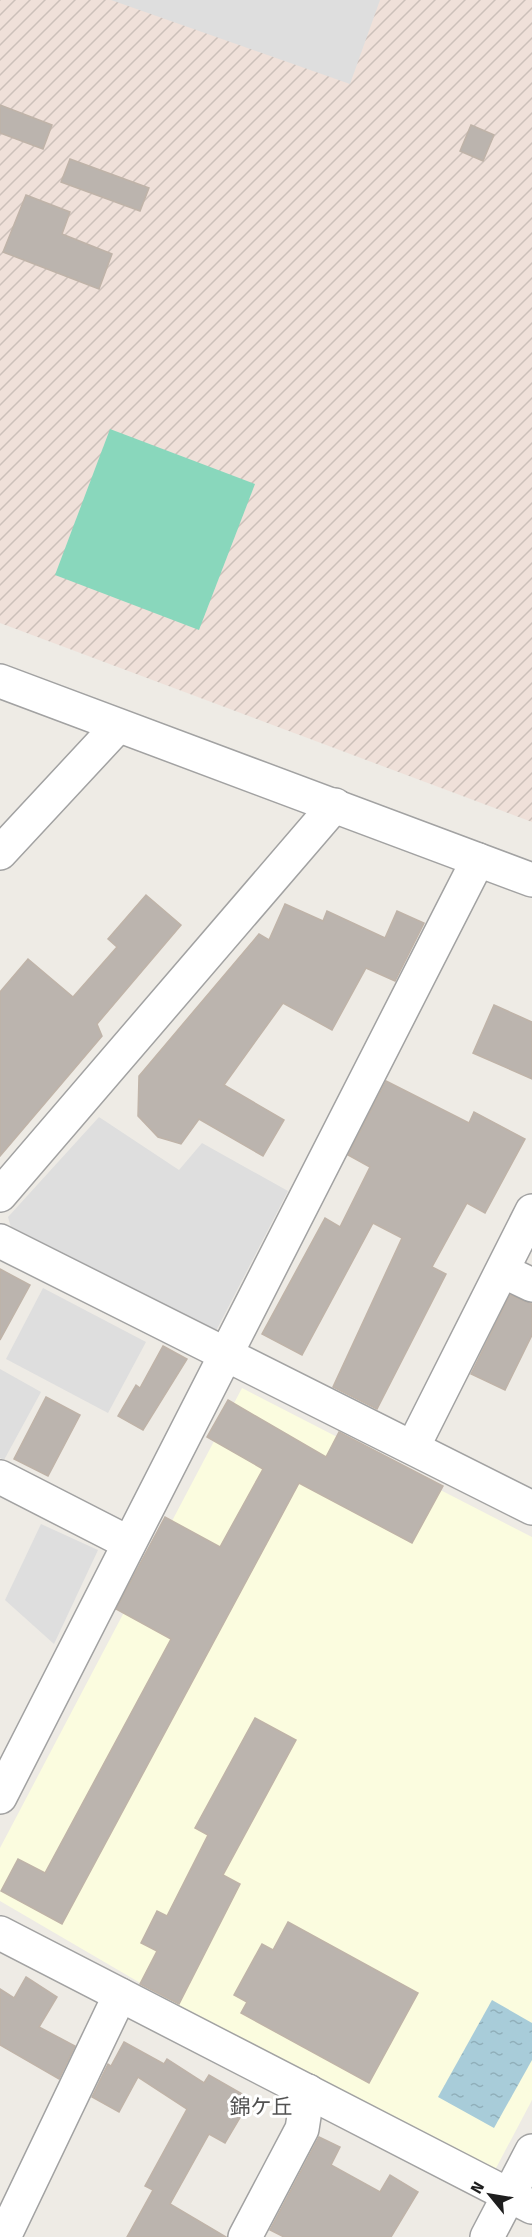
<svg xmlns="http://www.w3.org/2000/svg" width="532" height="2237" font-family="'Fira Sans','Noto Sans JP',sans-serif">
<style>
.education{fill:#fbfcdf}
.military{fill:url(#military-furrows)}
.pitch{fill:#89d7bc}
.parking{fill:#dedede}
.water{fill:url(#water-ripples)}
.building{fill:#bbb4ae;stroke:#bfb3a8;stroke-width:1.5}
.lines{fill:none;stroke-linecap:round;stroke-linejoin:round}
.minor-casing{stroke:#a2a2a2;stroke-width:36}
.minor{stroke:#fff;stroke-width:33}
.labels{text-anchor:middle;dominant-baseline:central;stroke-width:6;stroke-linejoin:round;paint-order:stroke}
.quarter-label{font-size:21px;fill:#515151;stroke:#fff}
</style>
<defs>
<pattern id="military-furrows" width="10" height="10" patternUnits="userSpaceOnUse" patternTransform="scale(1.5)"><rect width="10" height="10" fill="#efe0d9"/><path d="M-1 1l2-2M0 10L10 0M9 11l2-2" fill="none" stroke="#ccc0ba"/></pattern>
<pattern id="water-ripples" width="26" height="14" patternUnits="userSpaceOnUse" patternTransform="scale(1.5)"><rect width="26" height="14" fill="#a8ccd9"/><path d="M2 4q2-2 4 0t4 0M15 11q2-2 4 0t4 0" fill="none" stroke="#90afba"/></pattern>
</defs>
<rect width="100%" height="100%" fill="#eeebe5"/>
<path class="education" d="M 242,1388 L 532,1537 L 532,2100 L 495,2170 L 178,2005 L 0,1901 L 0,1848 Z"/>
<path class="military" d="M 0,0 L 532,0 L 532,822 L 0,623 Z"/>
<path class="pitch" d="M 110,429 L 255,484 L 199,630 L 55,575 Z"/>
<g class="parking">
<path d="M 111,0 L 380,0 L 350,84 Z"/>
<path d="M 99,1117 L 179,1170 L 202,1143 L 288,1191 L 217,1329 L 205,1330 L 12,1231 L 8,1217 Z"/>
<path d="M 43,1288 L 146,1342 L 108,1413 L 6,1359 Z"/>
<path d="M 0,1369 L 41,1392 L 4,1460 L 0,1458 Z"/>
<path d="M 41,1524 L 98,1550 L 54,1644 L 5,1600 Z"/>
</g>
<path class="water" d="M 492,2000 L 532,2023 L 532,2060 L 494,2128 L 438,2097 Z"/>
<g class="building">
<path d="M 0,105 L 52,125 L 43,149 L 0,133 Z"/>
<path d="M 471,125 L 494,135 L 483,161 L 460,151 Z"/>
<path d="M 70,159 L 149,188 L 140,211 L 61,182 Z"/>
<path d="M 26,195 L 70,212 L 62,234 L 112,254 L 99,289 L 3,252 Z"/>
<path d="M 146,895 L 181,925 L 97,1024 L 102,1036 L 0,1156 L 0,992 L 28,959 L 73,997 L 117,947 L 108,939 Z"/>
<path d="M 285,904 L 323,921 L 327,911 L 385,938 L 397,911 L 424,923 L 395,981 L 366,968 L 332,1030 L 283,1003 L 224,1085 L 284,1120 L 263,1156 L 199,1119 L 181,1144 L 158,1137 L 138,1116 L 139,1076 L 259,934 L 269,940 Z"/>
<path d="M 494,1005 L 532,1022 L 532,1079 L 473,1053 Z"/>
<path d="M 386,1081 L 469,1123 L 474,1112 L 525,1139 L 485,1213 L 467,1203 L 432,1267 L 446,1274 L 377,1409 L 333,1387 L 402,1238 L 373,1223 L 302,1355 L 262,1334 L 325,1218 L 340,1227 L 370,1167 L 348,1155 Z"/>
<path d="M 0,1269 L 30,1285 L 0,1340 Z"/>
<path d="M 510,1295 L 532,1304 L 532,1335 L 505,1390 L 471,1374 Z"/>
<path d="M 163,1346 L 187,1359 L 143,1430 L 118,1416 L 136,1385 L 140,1388 Z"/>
<path d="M 46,1397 L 80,1415 L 48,1476 L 14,1459 Z"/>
<path d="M 228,1400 L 326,1457 L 339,1432 L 443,1486 L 412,1543 L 299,1483 L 62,1924 L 1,1891 L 18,1859 L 45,1873 L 171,1639 L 116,1609 L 165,1517 L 220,1547 L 263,1469 L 207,1437 Z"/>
<path d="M 255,1718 L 296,1740 L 223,1875 L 240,1884 L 179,2004 L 140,1984 L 157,1951 L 141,1943 L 157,1911 L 167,1916 L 208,1835 L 195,1828 Z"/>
<path d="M 288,1922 L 418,1993 L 369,2083 L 241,2013 L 247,2002 L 234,1995 L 262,1944 L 273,1950 Z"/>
<path d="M 26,1977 L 57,1997 L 39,2027 L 75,2046 L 59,2079 L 0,2045 L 0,1989 L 14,1998 Z"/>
<path d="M 124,2042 L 164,2064 L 167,2059 L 204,2083 L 209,2075 L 251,2099 L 225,2143 L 209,2134 L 170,2204 L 226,2237 L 127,2237 L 153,2190 L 145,2186 L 187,2109 L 138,2077 L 119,2112 L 92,2097 L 108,2064 L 111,2066 Z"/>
<path d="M 319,2137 L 340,2147 L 331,2165 L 380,2192 L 390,2175 L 418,2192 L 391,2237 L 284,2237 L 270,2230 Z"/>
</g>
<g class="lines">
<g class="minor-casing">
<g id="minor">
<path d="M 0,681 L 532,880"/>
<path d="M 0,853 L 118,726"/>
<path d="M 0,1195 L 335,805"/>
<path d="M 0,1241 L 532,1508"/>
<path d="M 503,1271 L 532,1285"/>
<path d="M 413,1447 L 532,1211"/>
<path d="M 0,1477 L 127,1542"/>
<path d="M 0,1797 C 157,1483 319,1172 478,860"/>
<path d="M 0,1933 L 532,2207"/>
<path d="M 4,2237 L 120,1995"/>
<path d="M 245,2237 L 302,2129 L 308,2091"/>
<path d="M 487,2237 L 532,2151"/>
</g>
</g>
<use href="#minor" class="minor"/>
</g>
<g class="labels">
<g class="quarter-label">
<text x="261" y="2107">錦ケ丘</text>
</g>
</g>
<g transform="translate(490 2195) rotate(300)" stroke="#ffffff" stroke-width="4.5" paint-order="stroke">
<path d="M0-4.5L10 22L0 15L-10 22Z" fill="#1e1e1e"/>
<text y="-9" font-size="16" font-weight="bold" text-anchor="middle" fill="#1e1e1e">N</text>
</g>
</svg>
